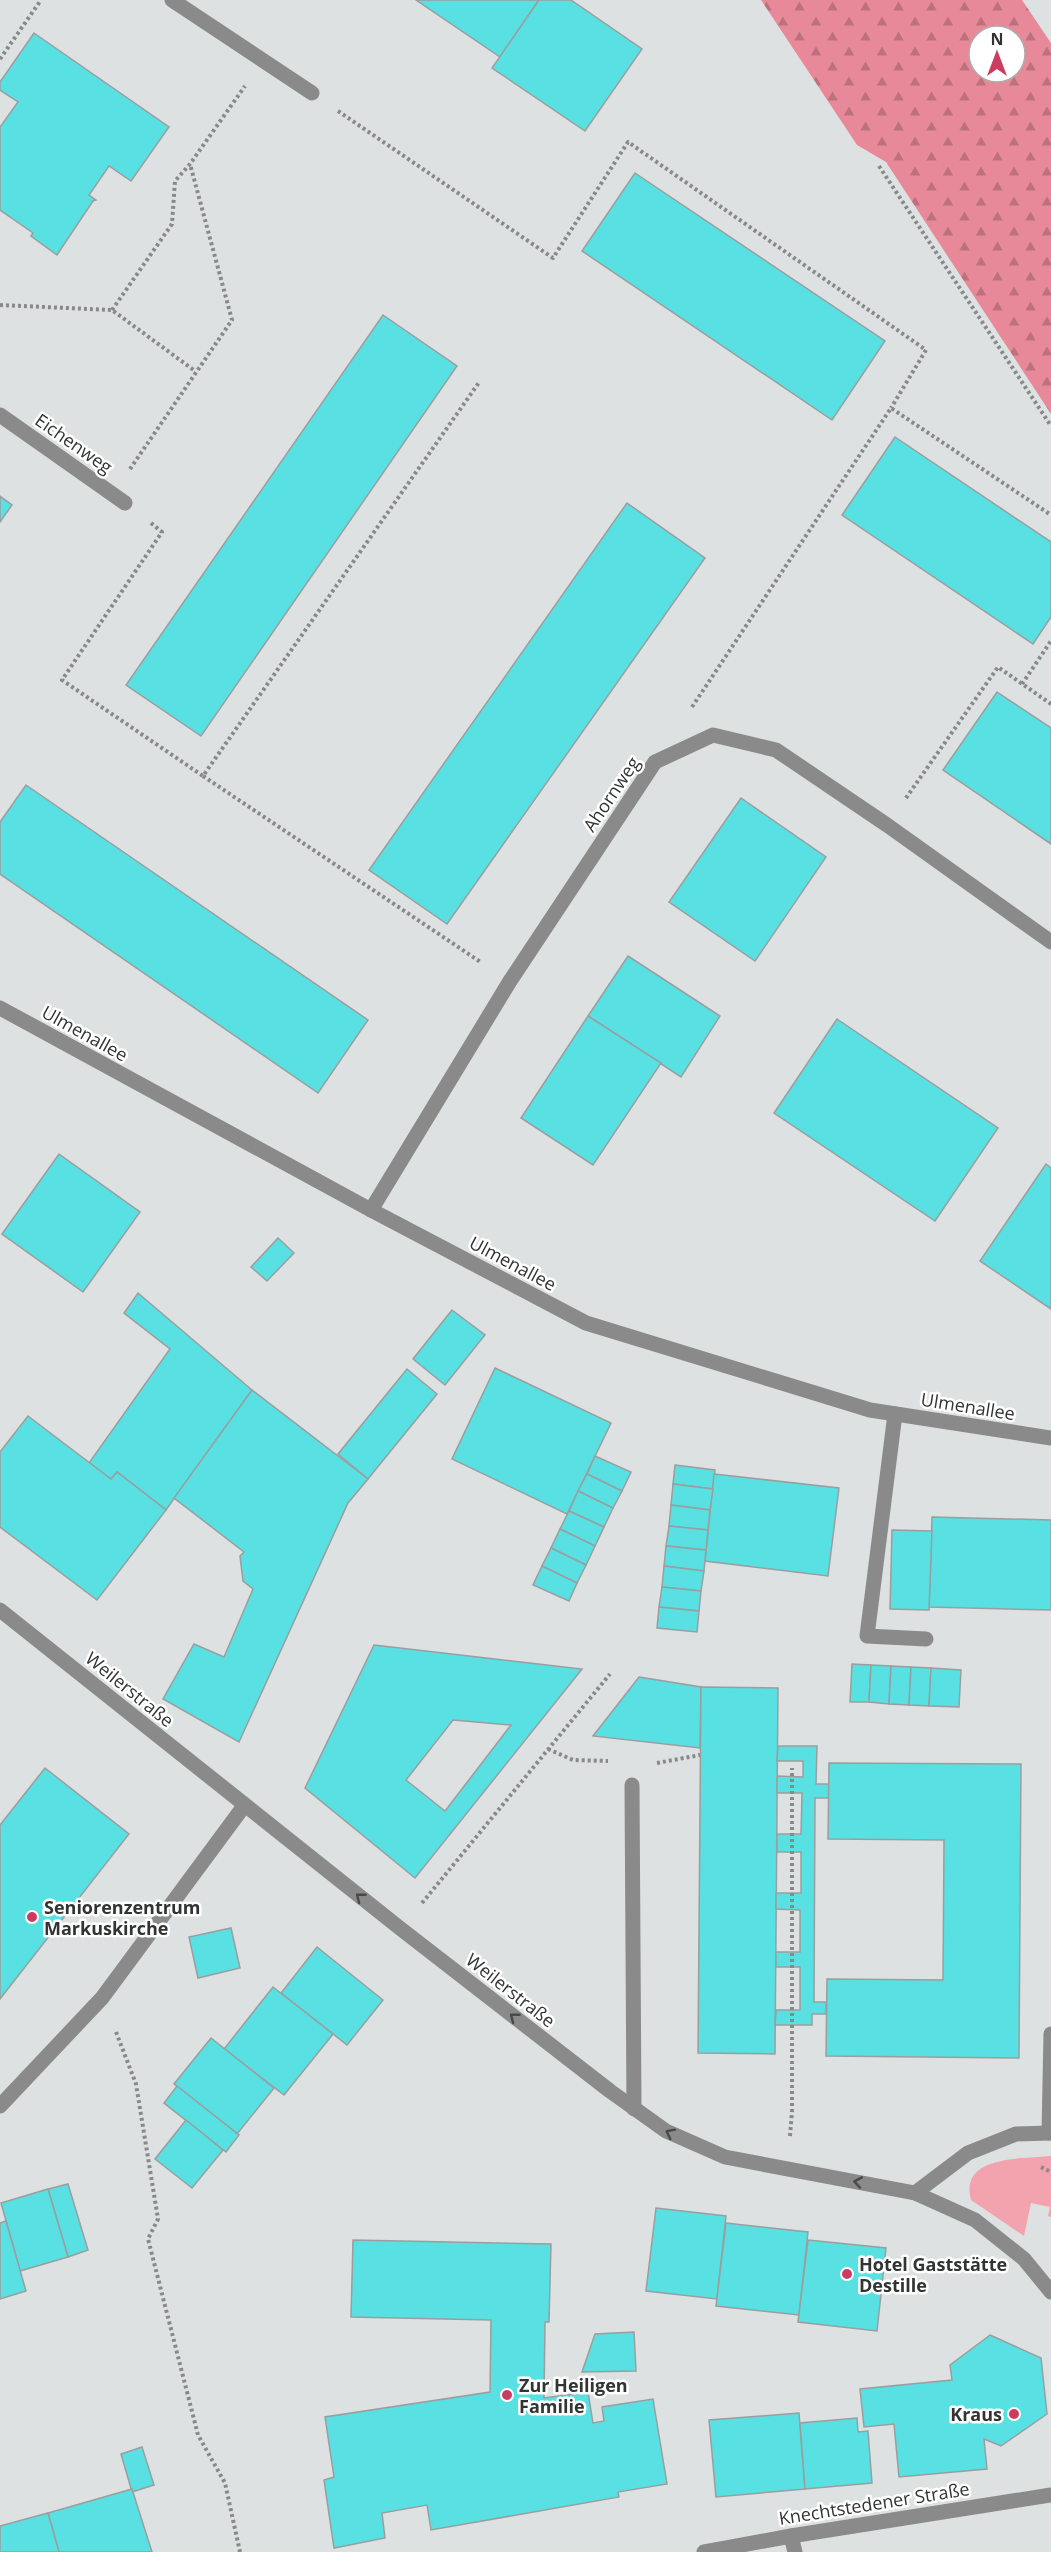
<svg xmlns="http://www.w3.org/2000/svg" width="1051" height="2552" font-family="'Open Sans',sans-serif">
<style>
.forest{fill:url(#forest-firs);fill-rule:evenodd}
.park{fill:#f3a3ae}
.building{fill:#58e0e3;stroke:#9b9e9e;stroke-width:1.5;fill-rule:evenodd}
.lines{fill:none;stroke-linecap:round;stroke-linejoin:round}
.path{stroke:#888a8a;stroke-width:4;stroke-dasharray:3 3;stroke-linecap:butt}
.minor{stroke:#8b8a8a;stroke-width:15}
.oneway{stroke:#484949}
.poi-dot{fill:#cb3c60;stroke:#fff;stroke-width:2}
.labels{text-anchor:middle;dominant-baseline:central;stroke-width:5;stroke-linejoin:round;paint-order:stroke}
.street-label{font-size:18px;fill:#323333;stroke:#fff}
.poi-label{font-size:18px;font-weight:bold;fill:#323333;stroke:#fff;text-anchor:start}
</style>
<defs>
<pattern id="forest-firs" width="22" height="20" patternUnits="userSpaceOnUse" patternTransform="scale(1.5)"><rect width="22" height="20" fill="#e78998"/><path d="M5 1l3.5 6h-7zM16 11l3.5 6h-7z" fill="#bc717d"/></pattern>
</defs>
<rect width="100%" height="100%" fill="#dde1e1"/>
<path class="forest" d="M 761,0 L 1022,0 L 1051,43 L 1051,414 L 886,162 L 857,145 ZM 979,36 L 1015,36 L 1015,72 L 979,72 Z"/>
<path class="park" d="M 1051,2156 L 1051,2217 L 1048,2216 L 1050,2207 L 1031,2203 L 1024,2236 L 971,2200 C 959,2155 1022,2159 1051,2156 Z"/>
<g class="building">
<path d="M 416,0 L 539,0 L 500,57 Z"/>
<path d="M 539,0 L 571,0 L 642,49 L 585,131 L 492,68 Z"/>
<path d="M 34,33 L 169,127 L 131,181 L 109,166 L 89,195 L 96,200 L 93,201 L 57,255 L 31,236 L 33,233 L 0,210 L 0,127 L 18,102 L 0,90 L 0,82 Z"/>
<path d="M 635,173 L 885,341 L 832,420 L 582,251 Z"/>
<path d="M 383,315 L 457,366 L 201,736 L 126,685 Z"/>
<path d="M 895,437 L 1051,542 L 1051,617 L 1033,644 L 842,515 Z"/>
<path d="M 0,496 L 12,505 L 0,522 Z"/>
<path d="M 627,503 L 705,558 L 447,924 L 369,870 Z"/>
<path d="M 997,692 L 1051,728 L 1051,844 L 943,770 Z"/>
<path d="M 26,785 L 368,1020 L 318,1093 L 0,874 L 0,822 Z"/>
<path d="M 741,798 L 826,857 L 755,961 L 669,902 Z"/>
<path d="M 628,956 L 720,1016 L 681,1077 L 588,1016 Z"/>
<path d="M 588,1016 L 661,1063 L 593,1165 L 521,1118 Z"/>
<path d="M 837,1019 L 998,1128 L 935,1221 L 774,1113 Z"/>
<path d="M 59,1154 L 140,1212 L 83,1292 L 2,1234 Z"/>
<path d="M 1046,1164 L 1051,1168 L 1051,1309 L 980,1261 Z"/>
<path d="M 278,1238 L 294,1253 L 267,1281 L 251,1267 Z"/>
<path d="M 138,1293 L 252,1390 L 166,1510 L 117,1472 L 111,1479 L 89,1463 L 170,1349 L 124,1313 Z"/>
<path d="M 452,1310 L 485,1335 L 445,1385 L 413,1359 Z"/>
<path d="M 495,1368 L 611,1423 L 567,1514 L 452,1459 Z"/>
<path d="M 407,1369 L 437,1394 L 368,1479 L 338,1454 Z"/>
<path d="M 252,1390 L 368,1479 L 348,1503 L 239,1742 L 163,1699 L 194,1644 L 224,1657 L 253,1589 L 243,1581 L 240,1556 L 244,1552 L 174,1498 Z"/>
<path d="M 28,1416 L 111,1479 L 117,1472 L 166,1510 L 97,1600 L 0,1527 L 0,1452 Z"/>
<path d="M 595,1456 L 631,1472 L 622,1491 L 587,1474 Z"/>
<path d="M 675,1465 L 715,1470 L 713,1489 L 673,1484 Z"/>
<path d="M 587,1474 L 622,1491 L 613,1508 L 578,1491 Z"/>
<path d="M 714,1474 L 839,1488 L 828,1576 L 705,1561 Z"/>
<path d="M 673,1484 L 713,1489 L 710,1510 L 671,1505 Z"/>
<path d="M 578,1491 L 613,1508 L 604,1527 L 569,1511 Z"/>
<path d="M 671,1505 L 710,1510 L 708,1530 L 669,1526 Z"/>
<path d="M 569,1511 L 604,1527 L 595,1546 L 560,1529 Z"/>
<path d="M 932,1517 L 1051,1520 L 1051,1610 L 929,1607 Z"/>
<path d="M 669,1526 L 708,1530 L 706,1550 L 666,1546 Z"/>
<path d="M 560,1529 L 595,1546 L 586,1565 L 551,1548 Z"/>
<path d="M 892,1530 L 932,1531 L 929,1610 L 890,1609 Z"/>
<path d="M 666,1546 L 706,1550 L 704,1571 L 664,1566 Z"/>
<path d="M 551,1548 L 586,1565 L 577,1583 L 542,1566 Z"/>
<path d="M 542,1566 L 577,1583 L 569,1601 L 533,1585 Z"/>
<path d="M 664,1566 L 704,1571 L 701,1591 L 662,1587 Z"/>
<path d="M 662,1587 L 701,1591 L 699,1611 L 659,1607 Z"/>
<path d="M 659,1607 L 699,1611 L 697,1632 L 657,1628 Z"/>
<path d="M 374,1645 L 582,1669 L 415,1878 L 305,1788 ZM 453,1720 L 511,1725 L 445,1811 L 406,1780 Z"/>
<path d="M 852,1664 L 871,1665 L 869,1702 L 850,1702 Z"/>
<path d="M 871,1665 L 891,1666 L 889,1704 L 869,1702 Z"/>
<path d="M 891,1666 L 911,1667 L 909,1705 L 889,1704 Z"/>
<path d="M 911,1667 L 931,1668 L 929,1706 L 909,1705 Z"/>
<path d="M 931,1668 L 961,1670 L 959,1707 L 929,1706 Z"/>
<path d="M 639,1677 L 701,1687 L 700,1748 L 593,1736 Z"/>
<path d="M 701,1687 L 778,1688 L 775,2054 L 698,2053 Z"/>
<path d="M 778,1746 L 817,1746 L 816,1784 L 829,1784 L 829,1798 L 815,1798 L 814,2002 L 826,2002 L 826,2014 L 812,2014 L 812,2025 L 775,2025 L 776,2010 L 800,2010 L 800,1967 L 776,1967 L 776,1952 L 800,1952 L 800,1910 L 776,1909 L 776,1893 L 801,1893 L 801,1852 L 777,1852 L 777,1834 L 801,1834 L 802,1793 L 777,1793 L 777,1776 L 803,1777 L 803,1761 L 777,1761 Z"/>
<path d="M 829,1763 L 1021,1764 L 1019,2058 L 826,2056 L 827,1979 L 943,1980 L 944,1840 L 828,1839 Z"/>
<path d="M 45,1768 L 129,1834 L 0,1999 L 0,1825 Z"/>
<path d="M 231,1928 L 240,1968 L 198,1978 L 189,1937 Z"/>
<path d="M 317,1947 L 383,2000 L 347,2045 L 281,1993 Z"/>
<path d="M 273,1987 L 333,2034 L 284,2095 L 224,2049 Z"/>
<path d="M 211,2038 L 274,2088 L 237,2134 L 174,2084 Z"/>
<path d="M 177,2086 L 239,2135 L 226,2152 L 164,2103 Z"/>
<path d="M 186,2120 L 223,2150 L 192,2188 L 155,2159 Z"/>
<path d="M 68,2184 L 88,2250 L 68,2257 L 48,2189 Z"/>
<path d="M 48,2189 L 68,2257 L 20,2271 L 1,2203 Z"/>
<path d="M 656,2208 L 726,2216 L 717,2299 L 646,2291 Z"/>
<path d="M 6,2221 L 26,2291 L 0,2299 L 0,2223 Z"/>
<path d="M 726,2223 L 808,2232 L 799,2315 L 716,2306 Z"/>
<path d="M 353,2240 L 551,2244 L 549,2322 L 545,2322 L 544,2398 L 588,2392 L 593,2423 L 604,2421 L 602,2407 L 653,2399 L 667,2484 L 618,2492 L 619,2497 L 431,2530 L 427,2505 L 382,2513 L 385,2538 L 334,2548 L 324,2480 L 334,2477 L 325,2417 L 490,2392 L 491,2320 L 351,2317 Z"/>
<path d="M 808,2240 L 886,2248 L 877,2331 L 798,2322 Z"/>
<path d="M 634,2332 L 636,2371 L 582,2372 L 595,2334 Z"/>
<path d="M 990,2335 L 1041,2358 L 1047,2414 L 1001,2446 L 984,2439 L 987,2469 L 899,2477 L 894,2424 L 864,2427 L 860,2389 L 952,2380 L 950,2365 Z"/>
<path d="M 799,2413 L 805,2489 L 716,2497 L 709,2420 Z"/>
<path d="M 857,2418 L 858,2432 L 868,2431 L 872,2483 L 805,2489 L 800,2423 Z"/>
<path d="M 142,2447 L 154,2485 L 132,2492 L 121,2454 Z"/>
<path d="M 132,2489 L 152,2552 L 59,2552 L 48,2513 Z"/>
<path d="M 48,2513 L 59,2552 L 0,2552 L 0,2526 Z"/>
</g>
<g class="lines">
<g class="path">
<path d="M 0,59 L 41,0"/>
<path d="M 338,111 L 553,258 L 628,142 L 926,350 L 891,408"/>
<path d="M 879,166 L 1051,426"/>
<path d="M 0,305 L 112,310 L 195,371"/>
<path d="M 112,310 L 172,224 L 175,181 L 190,164 L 245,86"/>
<path d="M 130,469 L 232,320 L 190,164"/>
<path d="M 151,523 L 162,532 L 62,680 L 203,776 L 480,381"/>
<path d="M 1022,684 L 1051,641"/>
<path d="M 692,707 L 891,408 L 1051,515"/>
<path d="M 203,776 L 482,963"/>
<path d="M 906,798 L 998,667 L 1051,704"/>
<path d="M 548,1749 L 573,1760 L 608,1761"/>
<path d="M 657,1763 L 700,1755"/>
<path d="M 422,1903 L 610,1674"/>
<path d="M 116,2032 L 136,2084 L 158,2219 L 148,2239 L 198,2435 L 225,2483 L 240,2552"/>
<path d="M 790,2136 L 792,2111 L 792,1768"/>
<path d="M 1041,2167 L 1051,2172"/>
</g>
<g class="minor">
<path d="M 172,0 L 312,93"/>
<path d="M 0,415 L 125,503"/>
<path d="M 0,1008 L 371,1210 L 586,1323 L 870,1410 L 1051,1438"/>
<path d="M 371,1210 L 510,981 L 655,762 L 713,735 L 776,750 L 887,825 L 1051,942"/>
<path d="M 895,1414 L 867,1636 L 926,1639"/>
<path d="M 0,1610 L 401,1929 L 610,2091 L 666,2131 L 725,2157 L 915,2193 L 975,2220 L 1024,2259 L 1051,2292"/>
<path d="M 632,1785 L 634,2109"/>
<path d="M 0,2106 L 102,1998 L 244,1806"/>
<path d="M 1049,2133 L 1051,2034"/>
<path d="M 915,2193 L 968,2153 L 1016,2134 L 1051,2133"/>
<path d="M 791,2536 L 795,2552"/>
<path d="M 704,2552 L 791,2536 L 1051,2495"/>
</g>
</g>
<defs><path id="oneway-chevron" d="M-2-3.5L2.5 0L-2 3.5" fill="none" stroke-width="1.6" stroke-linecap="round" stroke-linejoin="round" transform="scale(1.5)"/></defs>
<g class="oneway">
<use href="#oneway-chevron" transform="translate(360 1897) rotate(-142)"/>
<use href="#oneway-chevron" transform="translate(514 2017) rotate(-142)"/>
<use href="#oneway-chevron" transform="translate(670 2133) rotate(-153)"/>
<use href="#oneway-chevron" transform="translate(858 2182) rotate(-170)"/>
</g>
<g class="poi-dot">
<circle cx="32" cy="1917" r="6"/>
<circle cx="847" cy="2274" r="6"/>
<circle cx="507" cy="2395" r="6"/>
<circle cx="1014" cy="2414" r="6"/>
</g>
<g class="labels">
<g class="street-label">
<text transform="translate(74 443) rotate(35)">Eichenweg</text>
<text transform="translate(611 794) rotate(-56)">Ahornweg</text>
<text transform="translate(85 1033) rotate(29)">Ulmenallee</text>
<text transform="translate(513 1263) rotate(28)">Ulmenallee</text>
<text transform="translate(968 1406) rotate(9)">Ulmenallee</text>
<text transform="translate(130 1689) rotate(39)">Weilerstraße</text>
<text transform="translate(511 1990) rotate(38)">Weilerstraße</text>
<text transform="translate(874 2503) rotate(-9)">Knechtstedener Straße</text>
</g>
<g class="poi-label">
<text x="44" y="1907">Seniorenzentrum<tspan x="44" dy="21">Markuskirche</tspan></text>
<text x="859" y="2264">Hotel Gaststätte<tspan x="859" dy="21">Destille</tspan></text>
<text x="519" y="2385">Zur Heiligen<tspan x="519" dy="21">Familie</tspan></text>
<text x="1002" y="2414" text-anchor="end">Kraus</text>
</g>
</g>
<g transform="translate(997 54)"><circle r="28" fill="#ffffff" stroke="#adadad" stroke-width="1.5"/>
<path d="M0-4.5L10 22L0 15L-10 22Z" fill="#cb3c60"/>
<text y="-9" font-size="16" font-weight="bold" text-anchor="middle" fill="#323333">N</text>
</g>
</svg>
